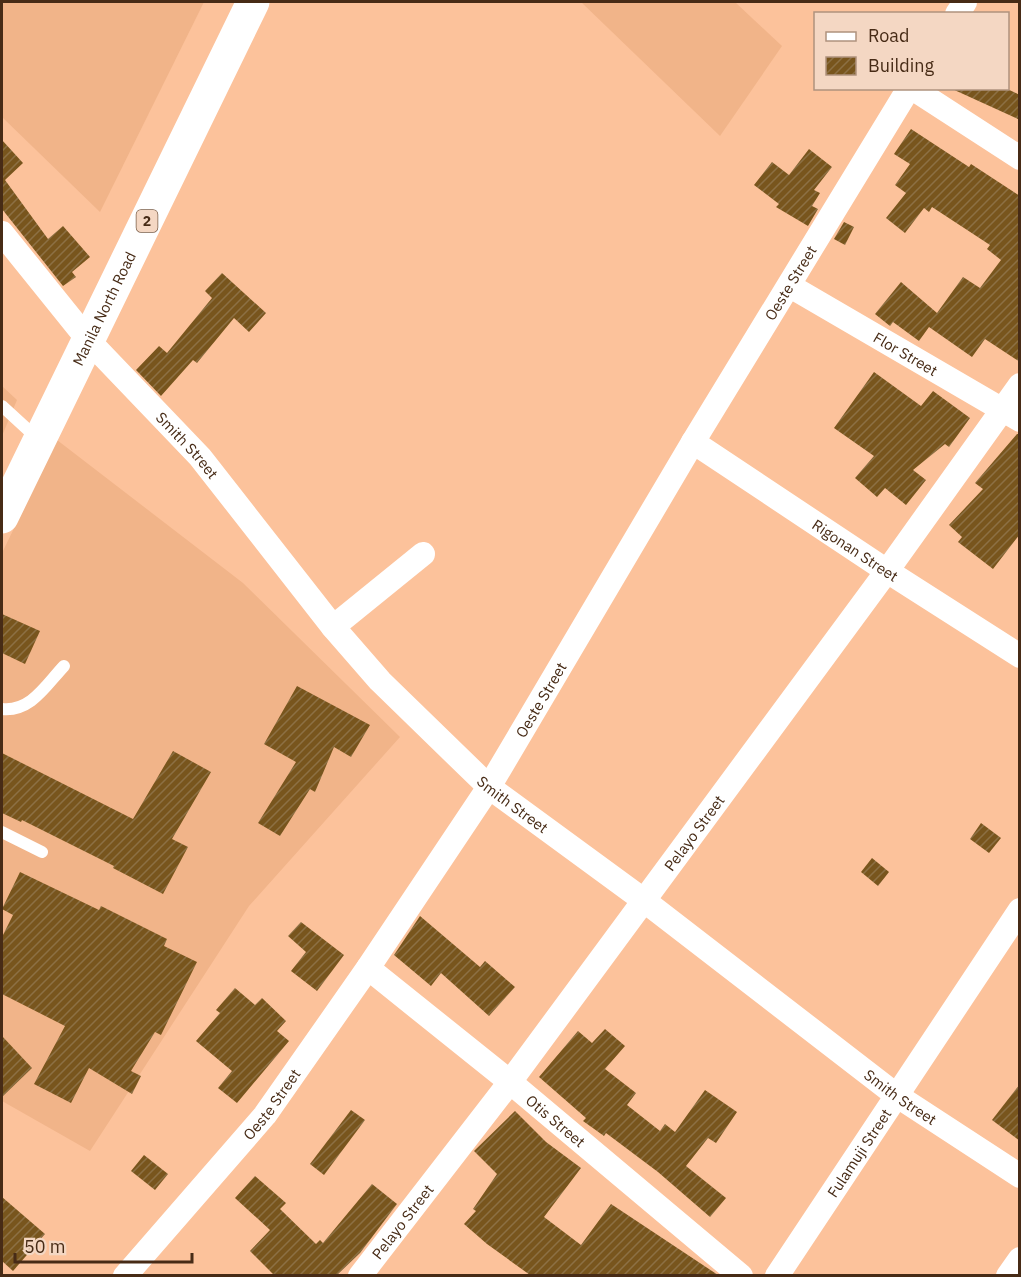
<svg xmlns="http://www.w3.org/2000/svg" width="1021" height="1277" font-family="'IBM Plex Sans',sans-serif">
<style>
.built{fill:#f1b489}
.building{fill:url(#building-hatch)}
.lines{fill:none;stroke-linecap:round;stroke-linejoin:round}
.lane{stroke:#fff;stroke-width:12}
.street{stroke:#fff;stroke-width:24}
.highway{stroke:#fff;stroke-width:33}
.labels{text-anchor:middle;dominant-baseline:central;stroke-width:6;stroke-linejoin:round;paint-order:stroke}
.shield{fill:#f4d7c3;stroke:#7b5f4a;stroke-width:1.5}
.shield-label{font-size:14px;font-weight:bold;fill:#472b16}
.street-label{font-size:15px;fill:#472b16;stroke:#f4d7c3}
</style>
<defs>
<pattern id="building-hatch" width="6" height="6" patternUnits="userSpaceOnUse" patternTransform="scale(1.5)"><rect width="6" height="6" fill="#78551d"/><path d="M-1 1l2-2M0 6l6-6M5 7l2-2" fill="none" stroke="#8c7044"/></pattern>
</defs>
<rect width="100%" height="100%" fill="#fcc29b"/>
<g class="built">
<path d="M 2,2 L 204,2 L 100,212 L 2,117 Z"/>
<path d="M 581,2 L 735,2 L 782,46 L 720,136 Z"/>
<path d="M 2,386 L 17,400 L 2,436 Z"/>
<path d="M 57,440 L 243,583 L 400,737 L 249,906 L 90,1151 L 2,1101 L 2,553 Z"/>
</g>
<g class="building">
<path d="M 950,88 L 1005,88 L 1020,95 L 1020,120 Z"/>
<path d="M 911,129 L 969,167 L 971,164 L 1020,196 L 1020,362 L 985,339 L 972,357 L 929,327 L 919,341 L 893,322 L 890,326 L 875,314 L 901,282 L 937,313 L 963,277 L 980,288 L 1001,260 L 987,249 L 990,245 L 932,207 L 929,212 L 924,208 L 905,233 L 886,218 L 906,193 L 895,185 L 910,164 L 894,154 Z"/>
<path d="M 2,140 L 23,163 L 5,180 L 48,239 L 63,226 L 90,257 L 72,272 L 76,277 L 63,286 L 2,209 Z"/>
<path d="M 809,149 L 832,167 L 814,190 L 820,193 L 812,206 L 818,209 L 808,226 L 776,207 L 779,204 L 754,185 L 772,162 L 789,175 Z"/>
<path d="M 844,222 L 854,227 L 845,245 L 834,239 Z"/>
<path d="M 222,273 L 266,313 L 249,332 L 234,318 L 197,363 L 193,360 L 161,396 L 136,370 L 159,346 L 167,353 L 212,298 L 205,291 Z"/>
<path d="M 874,372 L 921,406 L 933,391 L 970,418 L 949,447 L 945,444 L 913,470 L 926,480 L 906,505 L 885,488 L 877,497 L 855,478 L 874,456 L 834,428 Z"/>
<path d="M 1017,434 L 1020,434 L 1020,534 L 993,569 L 958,542 L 962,537 L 949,525 L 983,489 L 975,483 Z"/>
<path d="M 2,614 L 40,631 L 25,664 L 2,653 Z"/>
<path d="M 297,686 L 370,725 L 351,757 L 334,747 L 315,792 L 310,789 L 280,836 L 258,823 L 296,762 L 264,744 Z"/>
<path d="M 173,751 L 211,772 L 172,839 L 188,847 L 163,894 L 113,868 L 114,866 L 22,820 L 21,822 L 2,813 L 2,753 L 133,819 Z"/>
<path d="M 981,823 L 1001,838 L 989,853 L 970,839 Z"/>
<path d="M 872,858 L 889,872 L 878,886 L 861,872 Z"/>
<path d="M 20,872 L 99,910 L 101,906 L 167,939 L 164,946 L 197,962 L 161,1035 L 155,1032 L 131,1071 L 141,1076 L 132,1094 L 89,1068 L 71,1103 L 34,1084 L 65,1026 L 2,994 L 2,937 L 13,915 L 2,909 Z"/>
<path d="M 420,916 L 480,967 L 485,961 L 515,987 L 489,1016 L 441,973 L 431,986 L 394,955 Z"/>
<path d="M 301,922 L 344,955 L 317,991 L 291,971 L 306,952 L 288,936 Z"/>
<path d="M 235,988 L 255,1005 L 262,998 L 286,1021 L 277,1031 L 289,1041 L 237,1103 L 218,1088 L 232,1071 L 196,1041 L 220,1013 L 216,1010 Z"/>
<path d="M 605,1029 L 625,1046 L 605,1069 L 636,1093 L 627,1105 L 660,1131 L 665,1124 L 675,1132 L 705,1090 L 737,1112 L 716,1143 L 708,1138 L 686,1166 L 726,1198 L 710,1217 L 658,1172 L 606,1133 L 604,1136 L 583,1121 L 586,1118 L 539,1077 L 578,1031 L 592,1043 Z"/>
<path d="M 2,1036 L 32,1068 L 2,1097 Z"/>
<path d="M 1020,1084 L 1020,1141 L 992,1120 Z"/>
<path d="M 351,1110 L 365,1120 L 324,1175 L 310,1164 Z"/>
<path d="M 515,1111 L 546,1142 L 581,1168 L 544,1217 L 581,1245 L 611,1204 L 718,1275 L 530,1275 L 487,1244 L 464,1224 L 476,1211 L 473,1209 L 497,1174 L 474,1151 Z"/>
<path d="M 144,1155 L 168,1174 L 155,1190 L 131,1171 Z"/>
<path d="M 255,1176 L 286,1203 L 280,1209 L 316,1244 L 320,1240 L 323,1243 L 372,1184 L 397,1204 L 360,1253 L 337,1275 L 274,1275 L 250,1251 L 270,1230 L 235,1198 Z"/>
<path d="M 2,1197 L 45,1234 L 13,1271 L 2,1261 Z"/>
</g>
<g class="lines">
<g class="lane">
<path d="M 2,406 L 38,439"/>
<path d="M 2,709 C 31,712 46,685 64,666"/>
<path d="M 2,832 L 42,852"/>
</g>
<g class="street">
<path d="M 957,14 L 965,2"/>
<path d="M 912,88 L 1020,158"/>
<path id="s1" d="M 2,233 L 89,341 L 200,457 L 333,627 L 380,681 L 489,787 L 642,899 L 896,1095 L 1020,1176"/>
<path id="s2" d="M 790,286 L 1020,420"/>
<path id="s3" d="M 693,442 L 887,571 L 1020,656"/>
<path d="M 333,627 L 423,554"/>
<path id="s4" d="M 368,968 L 510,1082 L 741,1276"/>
<path id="s5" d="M 125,1276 L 265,1115 L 368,968 L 489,787 L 693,442 L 909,88"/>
<path id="s6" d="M 360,1276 L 510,1082 L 887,571 L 1020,385"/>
<path id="s7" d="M 777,1276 L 1020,910"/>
<path d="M 1008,1276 L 1020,1259"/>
</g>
<path class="highway" id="s8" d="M 2,517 L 253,2"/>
</g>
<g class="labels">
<rect class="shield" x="136.5" y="210" width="21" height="22" rx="4.5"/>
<g class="shield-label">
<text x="147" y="221">2</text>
</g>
<g class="street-label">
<text stroke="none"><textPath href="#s5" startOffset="1198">Oeste Street</textPath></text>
<text stroke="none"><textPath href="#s8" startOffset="232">Manila North Road</textPath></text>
<text stroke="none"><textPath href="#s2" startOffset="134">Flor Street</textPath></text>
<text stroke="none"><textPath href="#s1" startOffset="282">Smith Street</textPath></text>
<text stroke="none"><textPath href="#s3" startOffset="195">Rigonan Street</textPath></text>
<text stroke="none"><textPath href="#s5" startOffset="712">Oeste Street</textPath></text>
<text stroke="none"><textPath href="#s1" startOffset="768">Smith Street</textPath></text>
<text stroke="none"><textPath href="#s6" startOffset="555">Pelayo Street</textPath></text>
<text stroke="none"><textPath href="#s1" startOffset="1254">Smith Street</textPath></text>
<text stroke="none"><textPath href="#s5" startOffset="226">Oeste Street</textPath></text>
<text stroke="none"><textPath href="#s4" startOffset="242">Otis Street</textPath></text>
<text stroke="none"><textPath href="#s7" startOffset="148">Fulamuji Street</textPath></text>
<text stroke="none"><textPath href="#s6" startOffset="69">Pelayo Street</textPath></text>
</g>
</g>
<rect width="1021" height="1277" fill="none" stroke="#472b16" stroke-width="6"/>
<rect x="814" y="12" width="195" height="78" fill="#f4d7c3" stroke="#af927e" stroke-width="1.5"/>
<rect x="826" y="32" width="30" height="9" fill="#ffffff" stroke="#af927e" stroke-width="1.5"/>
<text x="868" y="42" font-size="18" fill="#472b16">Road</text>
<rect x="826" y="57" width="30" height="18" fill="url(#building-hatch)" stroke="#af927e" stroke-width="1.5"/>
<text x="868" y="72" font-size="18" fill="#472b16">Building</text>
<path d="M15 1253v9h177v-9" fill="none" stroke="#472b16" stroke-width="3"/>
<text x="24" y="1253" font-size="18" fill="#472b16" stroke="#f4d7c3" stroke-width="4.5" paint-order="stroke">50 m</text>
</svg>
